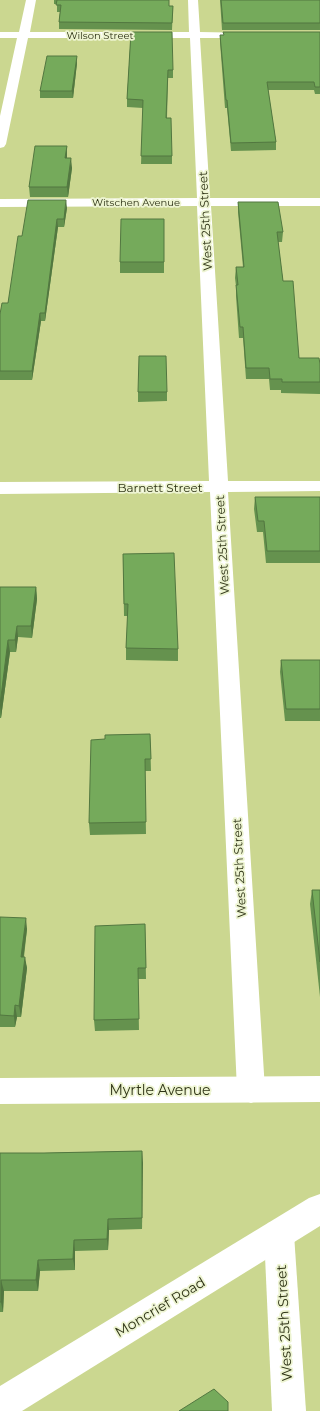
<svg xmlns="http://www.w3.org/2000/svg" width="320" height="1411" font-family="Montserrat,sans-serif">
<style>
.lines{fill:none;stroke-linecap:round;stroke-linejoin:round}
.minor{fill:#fff;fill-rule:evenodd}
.major{fill:#fff;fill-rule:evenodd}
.wall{fill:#65924e}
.shaded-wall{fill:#527740}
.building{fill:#75aa5b;stroke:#527740}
.labels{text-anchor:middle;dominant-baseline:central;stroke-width:3.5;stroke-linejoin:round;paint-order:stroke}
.far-street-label{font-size:10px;fill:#2e3316;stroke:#edf4d1}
.street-label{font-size:12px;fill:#2e3316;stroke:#edf4d1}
.near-street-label{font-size:14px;fill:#2e3316;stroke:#edf4d1}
</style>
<rect width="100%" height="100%" fill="#cbd790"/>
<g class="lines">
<g class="minor">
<path d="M 26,0 L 36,0 L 30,32 L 189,32 L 188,0 L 198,0 L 200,32 L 253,33 L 254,35 L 249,38 L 200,38 L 210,198 L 320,198 L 320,206 L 211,206 L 228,481 L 320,481 L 320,491 L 228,492 L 265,1090 L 261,1099 L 251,1103 L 241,1099 L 237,1090 L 210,492 L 0,494 L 0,482 L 209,481 L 197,206 L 0,207 L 0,199 L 197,198 L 190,38 L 28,38 L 6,144 L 4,147 L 0,148 L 0,116 L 17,38 L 0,38 L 0,32 L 19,32 Z"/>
<path d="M 279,1219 L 290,1223 L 294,1234 L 306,1411 L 272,1411 L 264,1234 L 268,1223 Z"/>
</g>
<g class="major">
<path d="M 320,1076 L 320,1102 L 0,1104 L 0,1078 Z"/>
<path d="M 320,1194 L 320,1226 L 22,1411 L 0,1411 L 0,1386 L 309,1198 Z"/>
</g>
</g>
<g class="wall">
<path d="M 54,0 L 169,0 L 169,6 L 173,6 L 172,30 L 59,29 L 59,22 L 60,12 L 57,12 L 57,4 L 54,4 Z"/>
<path d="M 220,0 L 320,0 L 320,30 L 222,30 Z"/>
<path d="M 131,32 L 173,70 L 173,78 L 168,78 L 167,118 L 172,156 L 172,164 L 141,164 L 143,108 L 127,107 L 127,99 Z"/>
<path d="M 320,32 L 320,94 L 315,94 L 314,90 L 268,90 L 276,142 L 276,150 L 231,151 L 227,108 L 225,108 L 220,42 L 220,35 Z"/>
<path d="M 77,63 L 73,98 L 40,98 L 40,91 Z"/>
<path d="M 67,146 L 67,158 L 72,168 L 68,197 L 30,197 L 29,187 Z"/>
<path d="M 238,202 L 283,232 L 282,242 L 278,242 L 283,281 L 299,358 L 320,364 L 320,394 L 281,393 L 281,390 L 270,390 L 269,379 L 246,379 L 243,338 L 239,338 L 236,296 L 236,286 L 235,278 L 236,267 L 243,267 L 238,212 Z"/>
<path d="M 67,208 L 64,227 L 58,227 L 45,321 L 41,321 L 32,380 L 0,380 L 0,314 L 8,303 L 22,236 Z"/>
<path d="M 164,219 L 164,273 L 120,273 L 120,262 Z"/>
<path d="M 138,392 L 167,392 L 167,401 L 138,402 Z"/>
<path d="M 255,497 L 320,497 L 320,563 L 266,563 L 263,532 L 257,532 L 254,509 Z"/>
<path d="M 123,554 L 178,649 L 178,661 L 126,660 L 126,648 L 128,616 L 124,616 Z"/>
<path d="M 0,587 L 36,587 L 37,599 L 32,638 L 18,637 L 16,652 L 10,652 L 1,718 L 0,718 Z"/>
<path d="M 281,660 L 320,660 L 320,721 L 285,721 L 280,672 Z"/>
<path d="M 150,734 L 151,771 L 145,771 L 146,834 L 90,835 L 89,823 L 105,739 Z"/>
<path d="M 312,890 L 320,890 L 320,997 L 310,904 Z"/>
<path d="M 0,917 L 27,929 L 24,957 L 27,968 L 21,1017 L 17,1017 L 15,1027 L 0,1027 Z"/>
<path d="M 145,924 L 146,979 L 138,979 L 139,1030 L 95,1031 L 94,1020 Z"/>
<path d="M 142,1151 L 142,1229 L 109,1230 L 108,1250 L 75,1251 L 75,1270 L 40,1271 L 38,1291 L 4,1291 L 3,1312 L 0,1312 L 0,1153 L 44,1153 Z"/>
</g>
<g class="shaded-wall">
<path d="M 77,56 L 77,63 L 73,98 L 72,91 Z"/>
<path d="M 67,146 L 67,157 L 66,168 L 65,158 Z"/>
<path d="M 71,158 L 72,168 L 68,197 L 67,187 Z"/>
<path d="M 66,200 L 67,208 L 64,227 L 64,219 Z"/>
<path d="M 57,219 L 58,227 L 45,321 L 45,313 Z"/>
<path d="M 40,313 L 41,321 L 32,380 L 32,371 Z"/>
<path d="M 36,587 L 37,599 L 32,638 L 31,626 Z"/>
<path d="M 17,626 L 18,637 L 16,652 L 15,640 Z"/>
<path d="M 8,640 L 10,652 L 1,718 L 0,705 Z"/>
<path d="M 26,918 L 27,929 L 22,968 L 21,957 Z"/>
<path d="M 25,957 L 27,968 L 21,1017 L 19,1006 Z"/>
<path d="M 15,1005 L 17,1017 L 15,1027 L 14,1016 Z"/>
<path d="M 142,1151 L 143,1163 L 142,1229 Z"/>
<path d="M 108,1219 L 109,1230 L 108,1250 L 107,1239 Z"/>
<path d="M 74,1240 L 75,1251 L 75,1270 L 73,1259 Z"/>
<path d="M 38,1260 L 40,1271 L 38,1291 L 36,1280 Z"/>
<path d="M 1,1280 L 4,1291 L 3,1312 L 1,1302 Z"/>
</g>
<g class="building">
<path d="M 57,0 L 169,0 L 169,6 L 173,6 L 172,23 L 59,22 L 61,5 L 56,5 Z"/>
<path d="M 221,0 L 320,0 L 320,23 L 223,23 Z"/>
<path d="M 131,32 L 172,32 L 173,70 L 168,70 L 166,118 L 171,118 L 172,156 L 141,156 L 143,100 L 127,99 Z"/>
<path d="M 223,32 L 320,32 L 320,87 L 315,87 L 314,82 L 267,82 L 276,142 L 231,143 L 227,100 L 226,100 L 220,35 L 224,35 Z"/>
<path d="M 47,56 L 77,56 L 72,91 L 40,91 Z"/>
<path d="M 35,146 L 67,146 L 65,158 L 71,158 L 67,187 L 29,187 Z"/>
<path d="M 28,200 L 66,200 L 64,219 L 57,219 L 45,313 L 40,313 L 32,371 L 0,371 L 0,314 L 2,303 L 8,303 L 18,236 L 22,236 Z"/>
<path d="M 238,202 L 278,202 L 283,232 L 277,232 L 283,281 L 293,281 L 299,358 L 319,358 L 320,364 L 320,382 L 282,382 L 282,379 L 270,379 L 269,368 L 246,368 L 243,327 L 240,327 L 236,285 L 238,285 L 236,267 L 244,267 Z"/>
<path d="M 121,219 L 164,219 L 164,262 L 120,262 Z"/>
<path d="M 139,356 L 166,356 L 167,392 L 138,392 Z"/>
<path d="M 255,497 L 320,497 L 320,551 L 267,551 L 264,521 L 258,521 Z"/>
<path d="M 174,553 L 178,649 L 126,648 L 128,604 L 124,604 L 123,554 Z"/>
<path d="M 0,587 L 36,587 L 31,626 L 17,626 L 15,640 L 8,640 L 0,705 Z"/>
<path d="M 281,660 L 320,660 L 320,709 L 286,709 Z"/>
<path d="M 150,734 L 151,759 L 145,759 L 146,822 L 89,823 L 91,740 L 105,739 L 105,735 Z"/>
<path d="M 312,890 L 320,890 L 320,962 Z"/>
<path d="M 0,917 L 26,918 L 21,957 L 25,957 L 19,1006 L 15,1005 L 14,1016 L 0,1015 Z"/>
<path d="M 145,924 L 146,968 L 138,968 L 139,1019 L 94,1020 L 95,926 Z"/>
<path d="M 142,1151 L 142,1218 L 108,1219 L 107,1239 L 74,1240 L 73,1259 L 38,1260 L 36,1280 L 1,1280 L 1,1302 L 0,1302 L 0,1153 L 44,1153 Z"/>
<path d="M 214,1389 L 228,1402 L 228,1411 L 179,1411 Z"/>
</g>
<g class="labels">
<g class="far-street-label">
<text x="100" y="35">Wilson Street</text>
<text x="136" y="202">Witschen Avenue</text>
</g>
<g class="street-label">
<text transform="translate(205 221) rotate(-93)">West 25th Street</text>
<text x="160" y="487">Barnett Street</text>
<text transform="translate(222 545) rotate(-93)">West 25th Street</text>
<text transform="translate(239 868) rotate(-93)">West 25th Street</text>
</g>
<g class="near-street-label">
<text x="160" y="1090">Myrtle Avenue</text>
<text transform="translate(160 1307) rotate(-31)">Moncrief Road</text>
<text transform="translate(284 1323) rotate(-93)">West 25th Street</text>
</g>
</g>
</svg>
